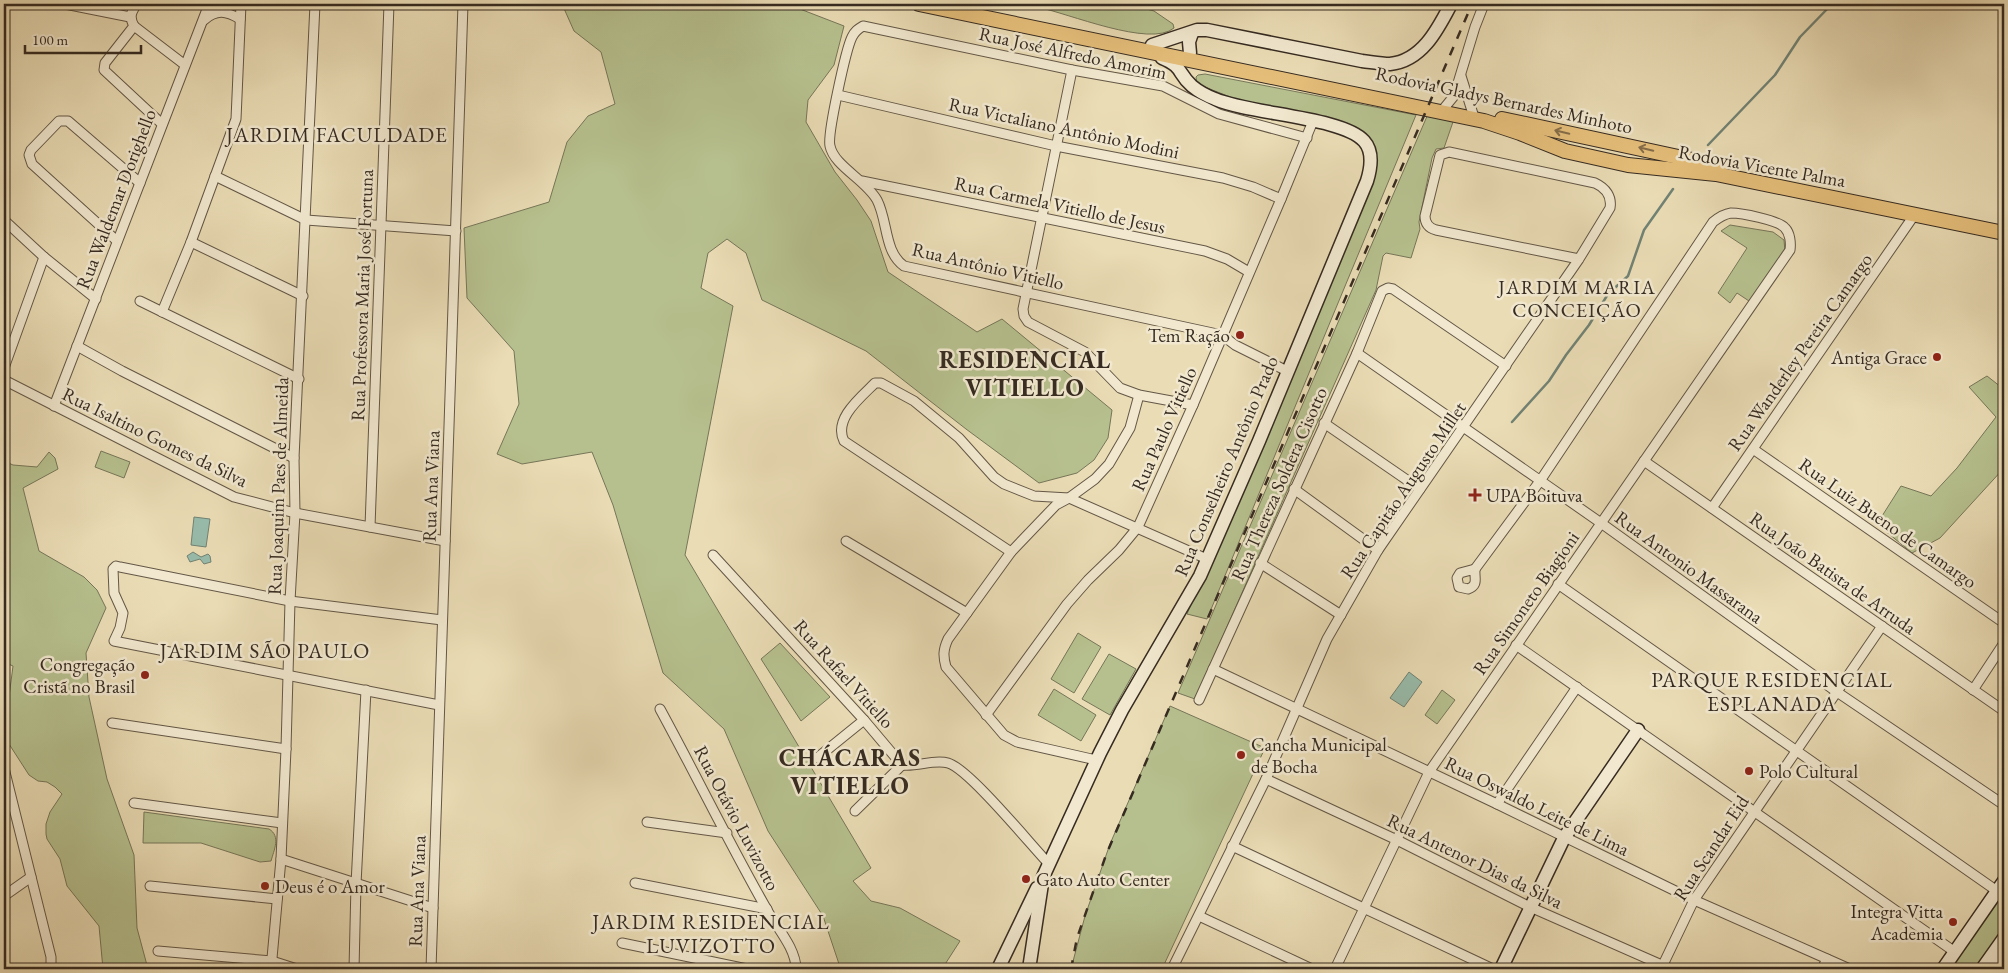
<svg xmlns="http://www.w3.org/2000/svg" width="2008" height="973" font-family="'EB Garamond',serif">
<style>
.green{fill:#b6c08e;stroke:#767658}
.water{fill:#98bcab;stroke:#718274}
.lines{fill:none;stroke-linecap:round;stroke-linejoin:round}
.stream{stroke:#718274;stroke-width:2.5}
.street-casing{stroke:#635746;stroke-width:11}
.secondary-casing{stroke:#362b21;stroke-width:15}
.primary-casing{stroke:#362b21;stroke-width:16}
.street{stroke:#f1e8cf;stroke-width:9}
.secondary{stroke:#f1e8cf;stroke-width:12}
.primary{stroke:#e5be7a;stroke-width:14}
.rail{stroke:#362b21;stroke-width:2.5;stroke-dasharray:9 9;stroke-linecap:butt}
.oneway{stroke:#856d49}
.poi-dot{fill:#8f2418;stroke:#f1e8cf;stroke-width:2}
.labels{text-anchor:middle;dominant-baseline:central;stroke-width:5;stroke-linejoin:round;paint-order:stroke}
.street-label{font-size:19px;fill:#362b21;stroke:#f1e8cf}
.poi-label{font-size:19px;fill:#362b21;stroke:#f1e8cf;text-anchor:start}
.neighbourhood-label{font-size:20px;letter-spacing:1px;fill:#362b21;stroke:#f1e8cf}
.quarter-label{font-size:21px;letter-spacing:1px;fill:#362b21;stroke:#f1e8cf}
.district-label{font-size:24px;font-weight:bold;letter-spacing:1px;fill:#362b21;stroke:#f1e8cf}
</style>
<rect width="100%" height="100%" fill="#eadcb5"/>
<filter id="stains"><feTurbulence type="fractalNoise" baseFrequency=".004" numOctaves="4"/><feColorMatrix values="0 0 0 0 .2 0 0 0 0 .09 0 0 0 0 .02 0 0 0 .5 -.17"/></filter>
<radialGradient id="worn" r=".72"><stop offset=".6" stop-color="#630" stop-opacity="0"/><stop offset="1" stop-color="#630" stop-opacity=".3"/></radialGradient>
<g class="green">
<path d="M 562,4 L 799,4 L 800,9 L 844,26 L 834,65 L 808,100 L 806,122 L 835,172 L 857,200 L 871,221 L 888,272 L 977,332 L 1002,319 L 1112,410 L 1108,438 L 1094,460 L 1077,473 L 1039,483 L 966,429 L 866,351 L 762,300 L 746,253 L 727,239 L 708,253 L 701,288 L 733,306 L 685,555 L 871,868 L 853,881 L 871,901 L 900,908 L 960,941 L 942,969 L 835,969 L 839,964 L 823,916 L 768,831 L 724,729 L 663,673 L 613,505 L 592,452 L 522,464 L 497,454 L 519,404 L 514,351 L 467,298 L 464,228 L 549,202 L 567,142 L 588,116 L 615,104 L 601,52 L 574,31 Z"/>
<path d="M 976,4 L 1128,4 L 1154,11 L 1173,24 L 1174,28 C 1150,48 1068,13 1037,7 C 1027,6 1016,9 1006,8 C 996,7 986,6 976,4 Z"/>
<path d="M 1205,74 L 1416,115 L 1207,619 L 1187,614 L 1374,173 L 1368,139 L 1238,100 L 1197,84 L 1196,77 L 1198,75 Z"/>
<path d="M 1428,114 L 1454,119 L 1444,148 L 1436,149 L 1432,158 L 1419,222 L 1420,229 L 1411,258 L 1386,253 L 1383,256 L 1376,290 L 1195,699 L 1178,693 Z"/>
<path d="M 1730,225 L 1773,232 L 1784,240 L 1785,252 L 1749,301 L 1737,293 L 1730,303 L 1718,293 L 1747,248 L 1721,231 Z"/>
<path d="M 1987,376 L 2001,387 L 2004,401 L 2004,468 L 1940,538 L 1912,553 L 1877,524 L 1901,486 L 1931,496 L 1957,468 L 1996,417 L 1969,387 Z"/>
<path d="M 101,451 L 130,462 L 124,478 L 95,467 Z"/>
<path d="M 49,452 L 55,458 L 58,469 L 23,488 L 39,551 L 84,577 L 97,590 L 106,608 L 86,653 L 89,697 L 107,779 L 134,855 L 137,928 L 148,969 L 103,969 L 99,926 L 67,886 L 60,859 L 47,839 L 46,834 L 46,824 L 50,812 L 62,794 L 55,787 L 47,782 L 38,781 L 29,775 L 9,744 L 7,737 L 8,722 L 7,712 L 13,666 L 4,662 L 4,461 L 13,465 L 37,467 Z"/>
<path d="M 1078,633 L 1101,647 L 1074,693 L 1051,679 Z"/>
<path d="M 780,643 L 830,697 L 801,721 L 761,659 Z"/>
<path d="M 1109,654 L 1136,669 L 1110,715 L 1082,699 Z"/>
<path d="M 1054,689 L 1096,715 L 1081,741 L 1038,715 Z"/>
<path d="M 1442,690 L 1455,700 L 1437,724 L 1425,715 Z"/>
<path d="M 1170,706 L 1265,748 L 1162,969 L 1071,969 L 1085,916 L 1110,844 Z"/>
<path d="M 144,812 L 269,829 C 281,836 274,850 271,861 L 260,862 L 201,843 L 143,843 Z"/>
<path d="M 2004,893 L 2004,928 L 1974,969 L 1948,969 Z"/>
</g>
<g class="water">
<path d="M 194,517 L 210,519 L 206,547 L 191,545 Z"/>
<path d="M 193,552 L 201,557 L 208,554 L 210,556 L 211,562 L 204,564 L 200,559 L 190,562 L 187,556 Z"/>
<path d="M 1409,672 L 1422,682 L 1404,707 L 1390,698 Z"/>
</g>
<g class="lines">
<g class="stream">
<path d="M 1708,145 L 1775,75 L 1800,37 L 1832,4"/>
<path d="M 1512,422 L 1549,381 L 1566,355 L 1589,325 L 1608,294 L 1628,276 L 1644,230 L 1673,189"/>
</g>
<g class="street-casing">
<g id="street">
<path d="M 65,4 L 130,17"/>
<path d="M 137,4 C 131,12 129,17 134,26 L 105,63 L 104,70 L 162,124"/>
<path d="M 204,20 C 217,9 226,11 240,19"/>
<path d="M 134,26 L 185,65"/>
<path d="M 1072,70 L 1023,309 L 1024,316 L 1028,322 L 1085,352 L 1120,388 L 1139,395 L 1193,405"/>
<path d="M 1461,76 L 1473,114"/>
<path d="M 838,95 L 1056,146 L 1223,178 L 1253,187 L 1281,199"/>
<path d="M 1445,107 L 1454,96 L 1475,27 L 1484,4"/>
<path d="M 215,176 L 306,220 L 456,231"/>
<path d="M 862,181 L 1205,251 L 1227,259 L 1249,272"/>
<path d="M 4,220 L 44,257 L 96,299"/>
<path d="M 117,241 L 32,164 L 29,155 L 31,150 L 59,121 L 68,121 L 140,183"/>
<path d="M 191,242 L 303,296"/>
<path d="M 140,301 L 299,379"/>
<path d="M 162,312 L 191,242 L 236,119 L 241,4"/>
<path d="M 77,346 L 122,371 L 294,458"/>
<path d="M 1357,353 L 1601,523 L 1837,692 L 2004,805"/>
<path d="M 4,368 L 44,257"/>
<path d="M 1287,371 L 1235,345 L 1222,335 L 904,266 C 884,252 888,221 877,200 C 866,180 834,166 830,146 C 827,135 846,49 852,37 C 855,31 858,29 863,26 L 1072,70 L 1163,86 L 1219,114 L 1307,138"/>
<path d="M 4,380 L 234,497 L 295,513 L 445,541"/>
<path d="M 54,406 L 209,4"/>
<path d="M 1324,423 L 1420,489"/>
<path d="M 1753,449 L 2004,623"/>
<path d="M 1644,461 L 2004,711"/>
<path d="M 1294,489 L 1378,550"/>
<path d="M 1712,508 L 1915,214"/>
<path d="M 370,527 L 389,4"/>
<path d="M 846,541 L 967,613"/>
<path d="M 1011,552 L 844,441 C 833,419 861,397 875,383 L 881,383 L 914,401 L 959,438 L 994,477 L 1004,484 L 1034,496 L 1069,498 L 1207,559"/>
<path d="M 713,555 L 864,720 L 902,765 C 917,767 934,759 948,763 C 969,769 1030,844 1049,864"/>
<path d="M 1260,563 L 1341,615"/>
<path d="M 1475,569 C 1474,578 1479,585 1468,589 L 1459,587 L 1457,578 L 1460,573 Z"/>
<path d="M 1558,584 L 1997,891"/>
<path d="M 1516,645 L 1955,952"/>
<path d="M 1213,669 L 1497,804 L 1694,900 L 1850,969"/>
<path d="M 1973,690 L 2004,643"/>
<path d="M 1199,700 L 1357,353 L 1382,291 L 1388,288 L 1393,289 L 1506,366"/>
<path d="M 439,705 L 114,641 L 120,628 L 123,613 L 114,593 L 113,569 L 116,566 L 120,567 L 290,601 L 442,620"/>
<path d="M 660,709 C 696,775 729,843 766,908 C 776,927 796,948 796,969"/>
<path d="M 986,715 L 1067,604 L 1088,580 L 1119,550 L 1138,527 L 1193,405 L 1281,199 L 1313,121"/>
<path d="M 112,723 L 286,749"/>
<path d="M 817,758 L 864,720"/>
<path d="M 1096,760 L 1017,742 L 1004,735 L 946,667 C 943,656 943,650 948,639 L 1011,552 L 1056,505 L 1069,498 L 1095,479 L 1109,464 L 1130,428 L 1139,395"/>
<path d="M 4,768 L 51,957 L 51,969"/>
<path d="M 1266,779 L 1397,840 L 1530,907 L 1671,969"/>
<path d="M 134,803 L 282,823"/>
<path d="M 1497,804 L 1577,687"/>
<path d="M 855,811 L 902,765"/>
<path d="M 647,822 L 727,833"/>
<path d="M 1232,846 L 1493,969"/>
<path d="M 281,859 L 433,908"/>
<path d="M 635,883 L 767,909"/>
<path d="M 150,886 L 277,899"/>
<path d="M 4,896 L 31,877"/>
<path d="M 1199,916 L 1312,969"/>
<path d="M 622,943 L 747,969"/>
<path d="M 158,951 L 272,961 L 297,969"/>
<path d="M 271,969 L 281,859 L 286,749 L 290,601 L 295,513 L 294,458 L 315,4"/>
<path d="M 354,969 L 356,884 L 366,690"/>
<path d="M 431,969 L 463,4"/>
<path d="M 1172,969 L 1266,779 L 1327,639 L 1378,550 L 1579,259 L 1610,208 C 1612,197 1606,188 1595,183 L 1449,152 L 1440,155 L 1425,216 C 1425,224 1429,228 1436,230 L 1579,259"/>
<path d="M 1335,969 L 1429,772 L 1790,250 C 1791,243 1790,233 1785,228 C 1778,220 1741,213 1731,213 C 1724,214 1718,218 1713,222 L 1540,481 L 1475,569"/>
<path d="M 1661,969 L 1694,900 L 1882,626"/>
<path d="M 1822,969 L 1827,959"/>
</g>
</g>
<g class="secondary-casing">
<g id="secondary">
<path d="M 1152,45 L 1197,30 L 1207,30 L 1362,61 C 1371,62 1381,64 1390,64 C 1422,61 1438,29 1451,4"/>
<path d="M 1190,53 L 1189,42 L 1192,33"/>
<path d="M 998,969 L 1037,888"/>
<path d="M 1029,969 L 1043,877 L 1100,753 L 1122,710 L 1200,576 L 1259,441 L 1367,181 C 1371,168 1374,152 1364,141 C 1343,117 1249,114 1215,99 C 1207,96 1198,91 1192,86 C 1177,73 1184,67 1162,58"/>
<path d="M 1501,969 L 1564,838 L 1638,730"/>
<path d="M 1943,969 L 2004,881"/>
<path d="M 1982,969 L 2004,938"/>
<path d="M 1996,969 L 2004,957"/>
</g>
</g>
<g class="primary-casing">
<g id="primary">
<path d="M 919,4 L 1484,121 L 1520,133 L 1565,151 L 1628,165 L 1716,174 L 2004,233"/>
<path d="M 1502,119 L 1720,166"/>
</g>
</g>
<use href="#street" class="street"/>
<use href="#secondary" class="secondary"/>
<use href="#primary" class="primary"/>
<path class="rail" d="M 1071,969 L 1077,938 L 1106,855 L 1472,4"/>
</g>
<defs><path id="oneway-shaft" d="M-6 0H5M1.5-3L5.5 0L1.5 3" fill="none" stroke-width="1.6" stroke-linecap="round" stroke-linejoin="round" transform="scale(1.25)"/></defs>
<g class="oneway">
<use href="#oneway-shaft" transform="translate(1562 132) rotate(-167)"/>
<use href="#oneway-shaft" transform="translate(1646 149) rotate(-166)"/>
</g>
<g class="poi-dot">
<circle cx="1240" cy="335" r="5"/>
<circle cx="1937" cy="357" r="5"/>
<path d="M1472.5 487.5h5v5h5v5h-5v5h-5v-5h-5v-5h5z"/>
<circle cx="145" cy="675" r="5"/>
<circle cx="1241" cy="755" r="5"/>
<circle cx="1749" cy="771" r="5"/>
<circle cx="1026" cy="879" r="5"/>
<circle cx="265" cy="886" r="5"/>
<circle cx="1953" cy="922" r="5"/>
</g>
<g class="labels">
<g class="street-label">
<text transform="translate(1073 53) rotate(12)">Rua José Alfredo Amorim</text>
<text transform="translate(1504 100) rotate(12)">Rodovia Gladys Bernardes Minhoto</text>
<text transform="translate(1064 128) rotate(12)">Rua Victaliano Antônio Modini</text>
<text transform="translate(1762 166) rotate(10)">Rodovia Vicente Palma</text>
<text transform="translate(116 199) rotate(-69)">Rua Waldemar Dorighello</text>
<text transform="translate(1060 205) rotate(12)">Rua Carmela Vitiello de Jesus</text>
<text transform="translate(988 266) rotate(13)">Rua Antônio Vitiello</text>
<text transform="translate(362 295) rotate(-88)">Rua Professora Maria José Fortuna</text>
<text transform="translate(1800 352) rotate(-55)">Rua Wanderley Pereira Camargo</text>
<text transform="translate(1164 429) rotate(-66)">Rua Paulo Vitiello</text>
<text transform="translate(155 437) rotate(26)">Rua Isaltino Gomes da Silva</text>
<text transform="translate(1226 466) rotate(-67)">Rua Conselheiro Antônio Prado</text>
<text transform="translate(1279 484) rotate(-66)">Rua Thereza Soldera Cisotto</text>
<text transform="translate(278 486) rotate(-88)">Rua Joaquim Paes de Almeida</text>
<text transform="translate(431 486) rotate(-88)">Rua Ana Viana</text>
<text transform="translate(1403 490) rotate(-56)">Rua Capitão Augusto Millet</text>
<text transform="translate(1888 523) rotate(35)">Rua Luiz Bueno de Camargo</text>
<text transform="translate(1689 567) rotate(36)">Rua Antonio Massarana</text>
<text transform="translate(1833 573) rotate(35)">Rua João Batista de Arruda</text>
<text transform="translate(1526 603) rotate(-55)">Rua Simoneto Biagioni</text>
<text transform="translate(844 674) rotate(48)">Rua Rafael Vitiello</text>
<text transform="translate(1537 806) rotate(26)">Rua Oswaldo Leite de Lima</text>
<text transform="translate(737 818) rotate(62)">Rua Otávio Luvizotto</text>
<text transform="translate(1711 848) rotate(-57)">Rua Scandar Eid</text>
<text transform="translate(1475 861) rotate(26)">Rua Antenor Dias da Silva</text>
<text transform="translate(417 891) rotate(-88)">Rua Ana Viana</text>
</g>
<g class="poi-label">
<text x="1230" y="335" text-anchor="end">Tem Ração</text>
<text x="1927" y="357" text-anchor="end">Antiga Grace</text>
<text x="1486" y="495">UPA Boituva</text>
<text x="135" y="664" text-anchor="end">Congregação<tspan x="135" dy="22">Cristã no Brasil</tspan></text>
<text x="1251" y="744">Cancha Municipal<tspan x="1251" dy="22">de Bocha</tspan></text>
<text x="1759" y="771">Polo Cultural</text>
<text x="1036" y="879">Gato Auto Center</text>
<text x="275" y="886">Deus é o Amor</text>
<text x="1943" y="911" text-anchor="end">Integra Vitta<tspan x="1943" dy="22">Academia</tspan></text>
</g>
<g class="neighbourhood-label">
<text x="1577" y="287">JARDIM MARIA<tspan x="1577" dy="23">CONCEIÇÃO</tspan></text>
</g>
<g class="quarter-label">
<text x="337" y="134">JARDIM FACULDADE</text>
<text x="265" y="650">JARDIM SÃO PAULO</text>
<text x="1772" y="679">PARQUE RESIDENCIAL<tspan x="1772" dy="24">ESPLANADA</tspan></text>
<text x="711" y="921">JARDIM RESIDENCIAL<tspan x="711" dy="24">LUVIZOTTO</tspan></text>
</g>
<g class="district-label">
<text x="1025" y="359">RESIDENCIAL<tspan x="1025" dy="28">VITIELLO</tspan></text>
<text x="850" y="757">CHÁCARAS<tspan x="850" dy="28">VITIELLO</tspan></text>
</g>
</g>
<rect width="2008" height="973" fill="none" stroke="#eadcb5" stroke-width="20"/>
<rect x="5" y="5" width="1998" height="963" fill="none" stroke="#362b21" stroke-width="2.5"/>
<rect x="10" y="10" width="1988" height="953" fill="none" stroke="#362b21"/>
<path d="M25 45v8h116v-8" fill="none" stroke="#362b21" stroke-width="2.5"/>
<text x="32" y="45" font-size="15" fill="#362b21" stroke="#f1e8cf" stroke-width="4" paint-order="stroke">100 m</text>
<rect width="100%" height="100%" filter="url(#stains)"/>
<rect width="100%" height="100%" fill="url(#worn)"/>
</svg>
